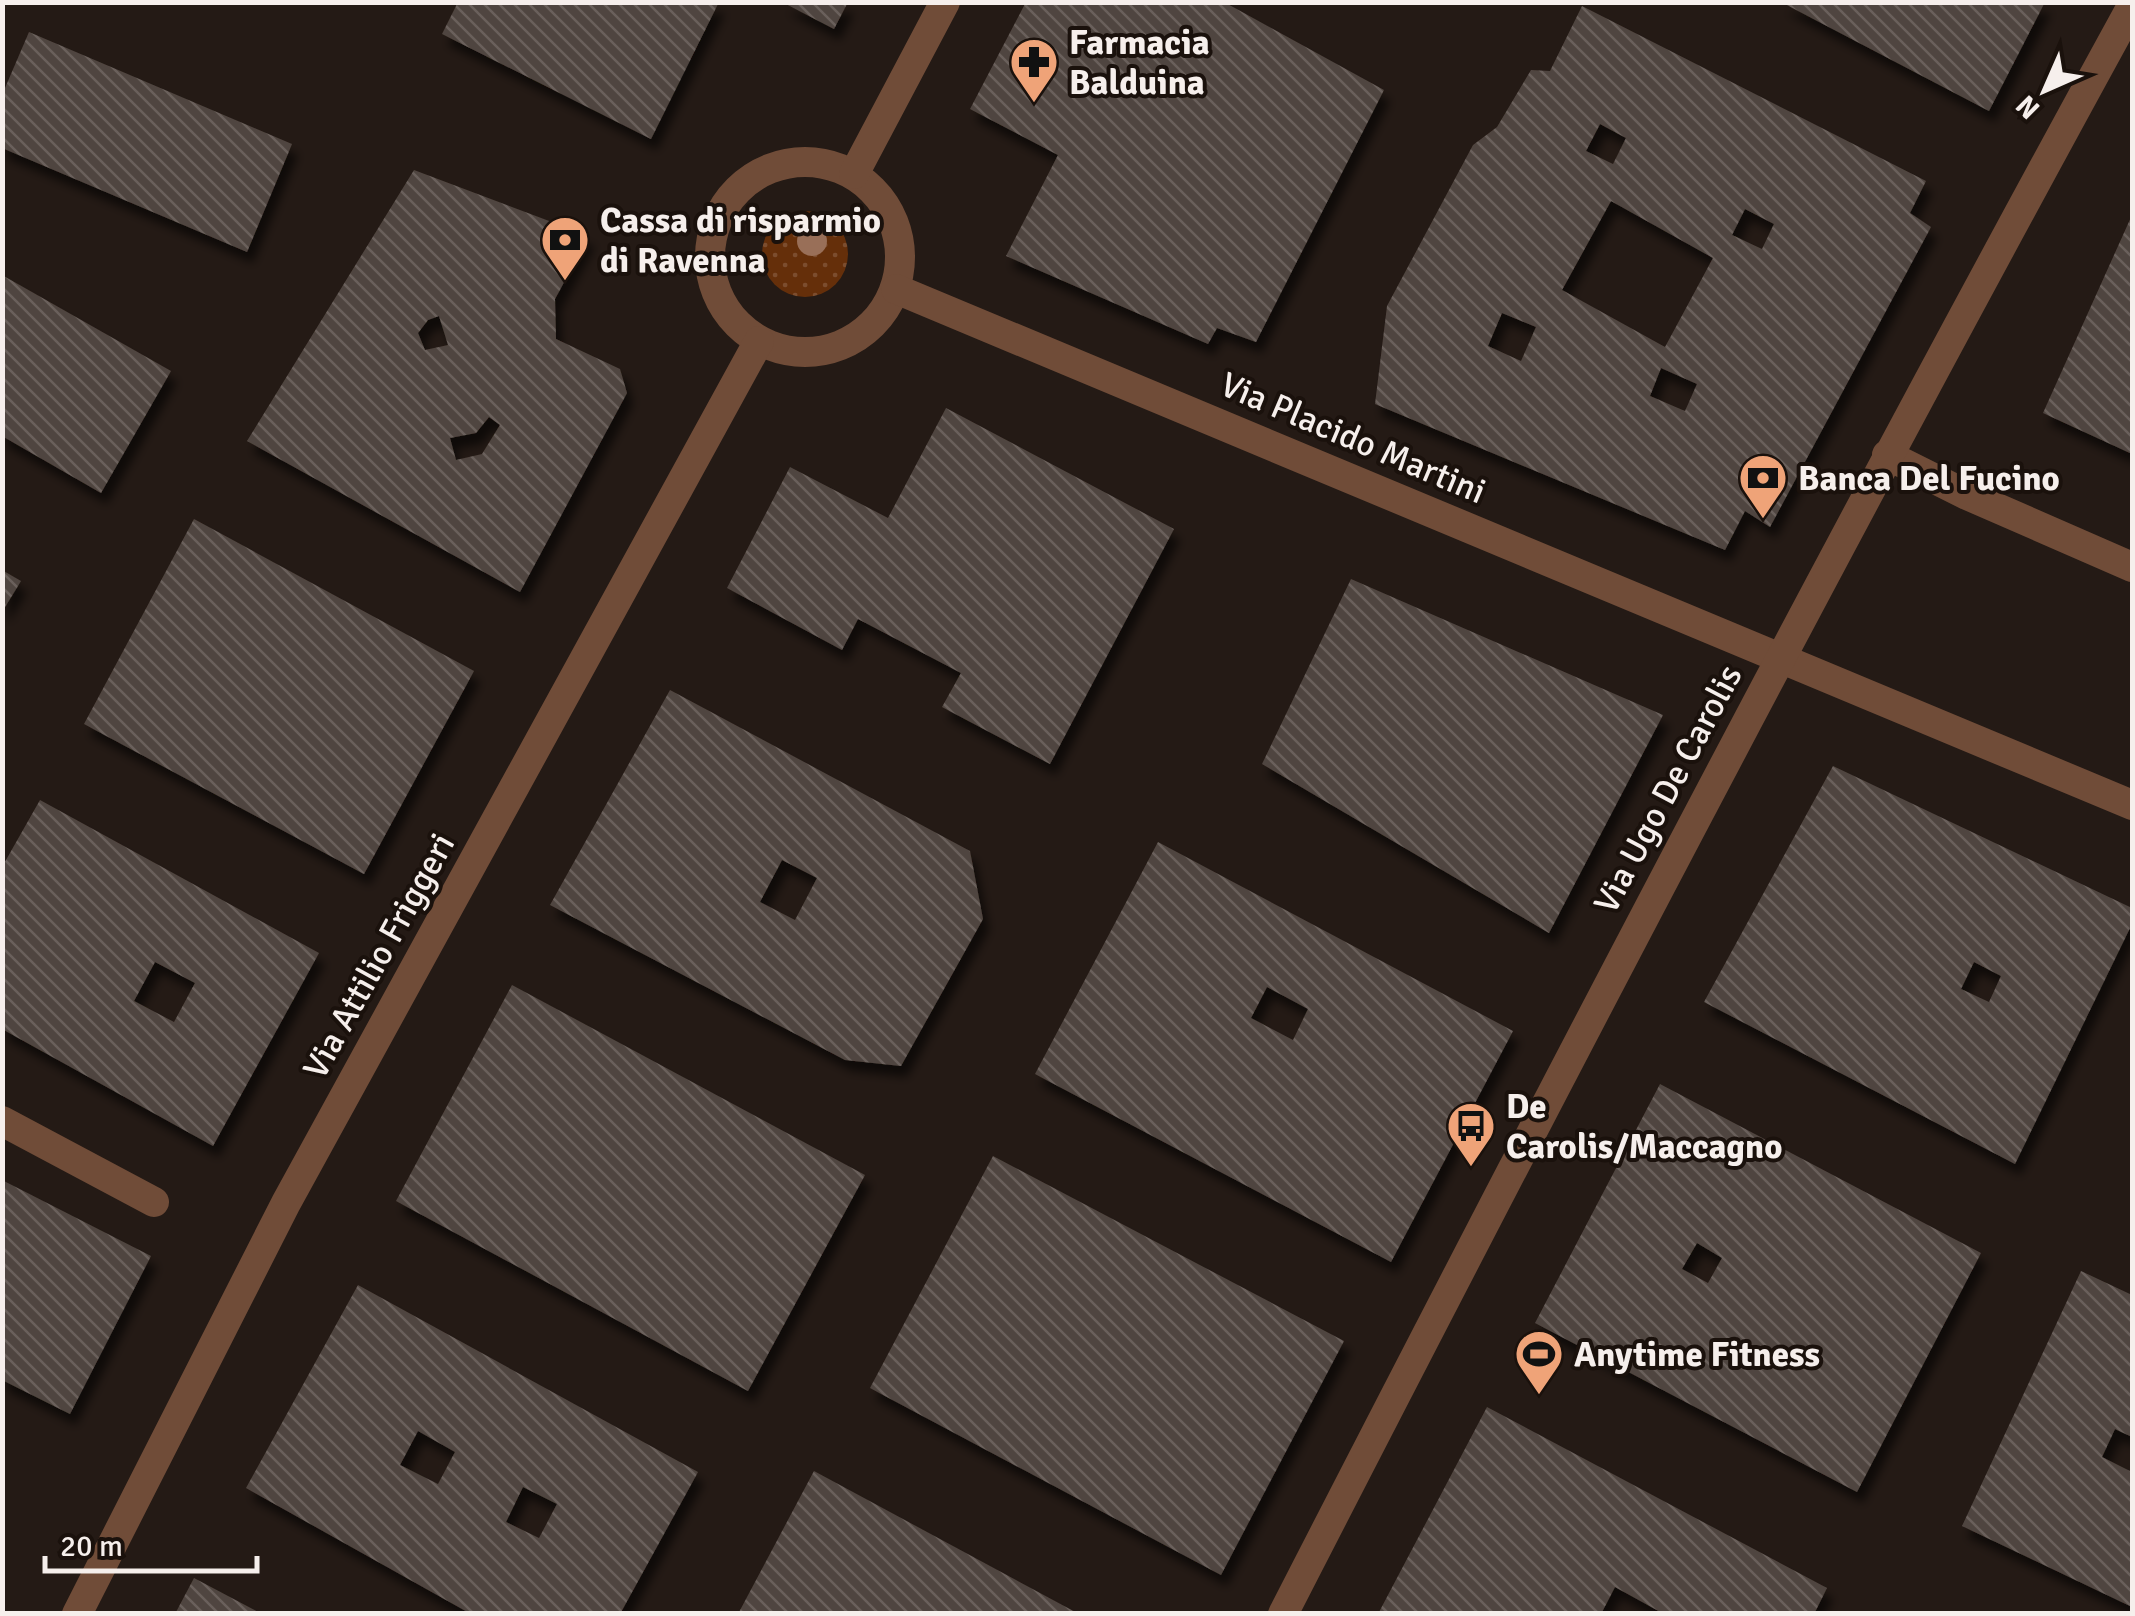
<svg xmlns="http://www.w3.org/2000/svg" width="2135" height="1616" font-family="Signika,sans-serif">
<style>
.grass{fill:url(#grass-dots)}
.building{fill:url(#building-back-hatch);fill-rule:evenodd;filter:url(#shadow)}
.lines{fill:none;stroke-linecap:round;stroke-linejoin:round}
.minor{stroke:#704c38;stroke-width:30}
.tertiary{stroke:#704c38;stroke-width:30}
.tree{fill:#996f58}
.labels{text-anchor:middle;dominant-baseline:central;stroke-width:8;stroke-linejoin:round;paint-order:stroke}
.poi-label{font-size:35px;font-weight:bold;fill:#f6efec;stroke:#1a110c;text-anchor:start}
.street-label{font-size:35px;fill:#f6efec;stroke:#1a110c}
</style>
<defs>
<pattern id="grass-dots" width="8" height="8" patternUnits="userSpaceOnUse" patternTransform="scale(2.5)"><rect width="8" height="8" fill="#652f0a"/><path d="M2 2h.1M6 6h.1" fill="none" stroke="#7c4d2e" stroke-width="1.8" stroke-linecap="round"/></pattern>
<pattern id="building-back-hatch" width="6" height="6" patternUnits="userSpaceOnUse" patternTransform="scale(2.5)"><rect width="6" height="6" fill="#50453f"/><path d="M-1 5l2 2M0 0l6 6M5-1l2 2" fill="none" stroke="#6a605b"/></pattern>
<filter id="shadow"><feDropShadow dx="6" dy="11" stdDeviation="5" flood-color="#0009"/></filter>
</defs>
<rect width="100%" height="100%" fill="#241a15"/>
<circle class="grass" cx="805" cy="254" r="43"/>
<g class="building">
<path d="M 458,2 L 719,2 L 651,139 L 442,34 Z"/>
<path d="M 782,2 L 848,2 L 834,29 Z"/>
<path d="M 1026,2 L 1224,2 L 1384,90 L 1256,342 L 1217,328 L 1208,344 L 1006,256 L 1058,155 L 970,109 Z"/>
<path d="M 1781,2 L 2045,2 L 1989,111 Z"/>
<path d="M 1582,6 L 1926,181 L 1910,213 L 1931,227 L 1770,527 L 1745,511 L 1725,550 L 1375,404 L 1387,306 L 1473,145 L 1497,127 L 1531,70 L 1550,71 ZM 1600,124 L 1626,138 L 1613,164 L 1586,151 ZM 1611,201 L 1713,258 L 1665,347 L 1562,290 ZM 1745,209 L 1774,224 L 1762,249 L 1732,235 ZM 1502,313 L 1536,327 L 1521,361 L 1488,346 ZM 1661,368 L 1697,384 L 1685,411 L 1650,396 Z"/>
<path d="M 29,32 L 292,144 L 247,252 L 2,148 L 2,95 Z"/>
<path d="M 414,170 L 589,236 L 555,299 L 556,339 L 620,369 L 627,393 L 520,592 L 247,441 ZM 439,316 L 448,345 L 425,350 L 418,333 L 428,320 ZM 489,417 L 500,425 L 482,454 L 456,460 L 450,438 L 476,433 Z"/>
<path d="M 2132,215 L 2132,454 L 2043,413 Z"/>
<path d="M 2,275 L 171,371 L 101,493 L 2,436 Z"/>
<path d="M 946,408 L 1174,529 L 1050,764 L 942,707 L 961,673 L 858,619 L 842,650 L 727,588 L 790,467 L 888,518 Z"/>
<path d="M 194,519 L 474,671 L 364,874 L 84,724 Z"/>
<path d="M 2,570 L 21,581 L 2,612 Z"/>
<path d="M 1351,579 L 1663,715 L 1549,933 L 1262,764 Z"/>
<path d="M 670,690 L 970,851 L 983,919 L 901,1066 L 845,1060 L 550,905 ZM 782,860 L 817,878 L 795,920 L 760,902 Z"/>
<path d="M 1833,766 L 2132,908 L 2132,924 L 2015,1164 L 1704,1002 ZM 1974,962 L 2001,976 L 1989,1002 L 1961,989 Z"/>
<path d="M 40,800 L 319,953 L 213,1146 L 2,1029 L 2,867 ZM 155,962 L 195,983 L 174,1022 L 134,1001 Z"/>
<path d="M 1158,842 L 1513,1031 L 1391,1262 L 1035,1074 ZM 1267,987 L 1308,1009 L 1293,1040 L 1251,1018 Z"/>
<path d="M 512,985 L 865,1175 L 748,1391 L 396,1201 Z"/>
<path d="M 1660,1084 L 1981,1253 L 1857,1492 L 1535,1323 ZM 1697,1243 L 1722,1258 L 1708,1283 L 1682,1269 Z"/>
<path d="M 993,1156 L 1344,1341 L 1221,1575 L 870,1388 Z"/>
<path d="M 2,1180 L 151,1256 L 70,1414 L 2,1380 Z"/>
<path d="M 2081,1271 L 2132,1295 L 2132,1437 L 2115,1429 L 2102,1457 L 2132,1472 L 2132,1607 L 1962,1526 Z"/>
<path d="M 358,1285 L 698,1472 L 620,1614 L 471,1614 L 246,1488 ZM 418,1431 L 455,1452 L 438,1484 L 400,1465 ZM 523,1487 L 557,1504 L 539,1538 L 506,1522 Z"/>
<path d="M 1487,1407 L 1827,1588 L 1814,1614 L 1664,1614 L 1615,1587 L 1601,1614 L 1378,1614 Z"/>
<path d="M 814,1471 L 1079,1614 L 738,1614 Z"/>
<path d="M 194,1578 L 262,1614 L 175,1614 Z"/>
</g>
<g class="lines">
<g class="minor">
<circle cx="805" cy="257" r="95"/>
<path d="M 854,174 L 945,2"/>
<path d="M 896,289 L 2132,805"/>
<path d="M 1887,455 L 1967,495 L 2132,567"/>
<path d="M 2,1121 L 154,1202"/>
<path d="M 77,1614 L 286,1203 L 759,341"/>
</g>
<path class="tertiary" d="M 1283,1614 C 1560,1074 1841,537 2132,6"/>
</g>
<circle class="tree" cx="812" cy="241" r="15"/>
<defs>
<g id="pharmacy-pin" transform="scale(2.5)"><path d="M0 17L-7.5 6A9.5 9.5 0 1 1 7.5 6Z" fill="#efa378" stroke="#1a110c"/><path d="M-2-6h4v4h4v4h-4v4h-4v-4h-4v-4h4Z" fill="#111"/></g>
<g id="bank-pin" transform="scale(2.5)"><path d="M0 17L-7.5 6A9.5 9.5 0 1 1 7.5 6Z" fill="#efa378" stroke="#1a110c"/><path d="M-6-4H6V4H-6ZM0-2.3a2.3 2.3 0 1 0 0 4.6a2.3 2.3 0 1 0 0-4.6Z" fill="#111"/></g>
<g id="bus-pin" transform="scale(2.5)"><path d="M0 17L-7.5 6A9.5 9.5 0 1 1 7.5 6Z" fill="#efa378" stroke="#1a110c"/><path d="M-5-6H5V4H4V6H2V4H-2V6H-4V4H-5ZM-3.5-4V0h7V-4ZM-3.5 1.2v1.5H-2V1.2ZM2 1.2v1.5H3.5V1.2Z" fill="#111"/></g>
<g id="stadium-pin" transform="scale(2.5)"><path d="M0 17L-7.5 6A9.5 9.5 0 1 1 7.5 6Z" fill="#efa378" stroke="#1a110c"/><path d="M0-5a6.5 5 0 1 0 0 10a6.5 5 0 1 0 0-10ZM-3.5-1.8h7v3.6h-7Z" fill="#111"/></g>
</defs>
<g fill-rule="evenodd">
<use href="#pharmacy-pin" x="1034" y="62"/>
<use href="#bank-pin" x="565" y="240"/>
<use href="#bank-pin" x="1763" y="478"/>
<use href="#bus-pin" x="1471" y="1126"/>
<use href="#stadium-pin" x="1539" y="1354"/>
</g>
<g class="labels">
<g class="poi-label">
<text x="1069" y="42">Farmacia<tspan x="1069" dy="40">Balduina</tspan></text>
<text x="600" y="220">Cassa di risparmio<tspan x="600" dy="40">di Ravenna</tspan></text>
<text x="1798" y="478">Banca Del Fucino</text>
<text x="1506" y="1106">De<tspan x="1506" dy="40">Carolis/Maccagno</tspan></text>
<text x="1574" y="1354">Anytime Fitness</text>
</g>
<g class="street-label">
<text transform="translate(1353 438) rotate(23)">Via Placido Martini</text>
<text transform="translate(1668 789) rotate(-62)">Via Ugo De Carolis</text>
<text transform="translate(379 956) rotate(-61)">Via Attilio Friggeri</text>
</g>
</g>
<rect width="2135" height="1616" fill="none" stroke="#f6efec" stroke-width="10"/>
<g transform="translate(2045 90) rotate(225)" stroke="#1a110c" stroke-width="8" paint-order="stroke">
<path d="M0-8L18 38L0 25L-18 38Z" fill="#f6efec"/>
<text y="-15" font-size="28" font-weight="bold" text-anchor="middle" fill="#f6efec">N</text>
</g>
<path d="M45 1556v15h212v-15" fill="none" stroke="#f6efec" stroke-width="5"/>
<text x="60" y="1556" font-size="30" fill="#f6efec" stroke="#1a110c" stroke-width="8" paint-order="stroke">20 m</text>
</svg>
